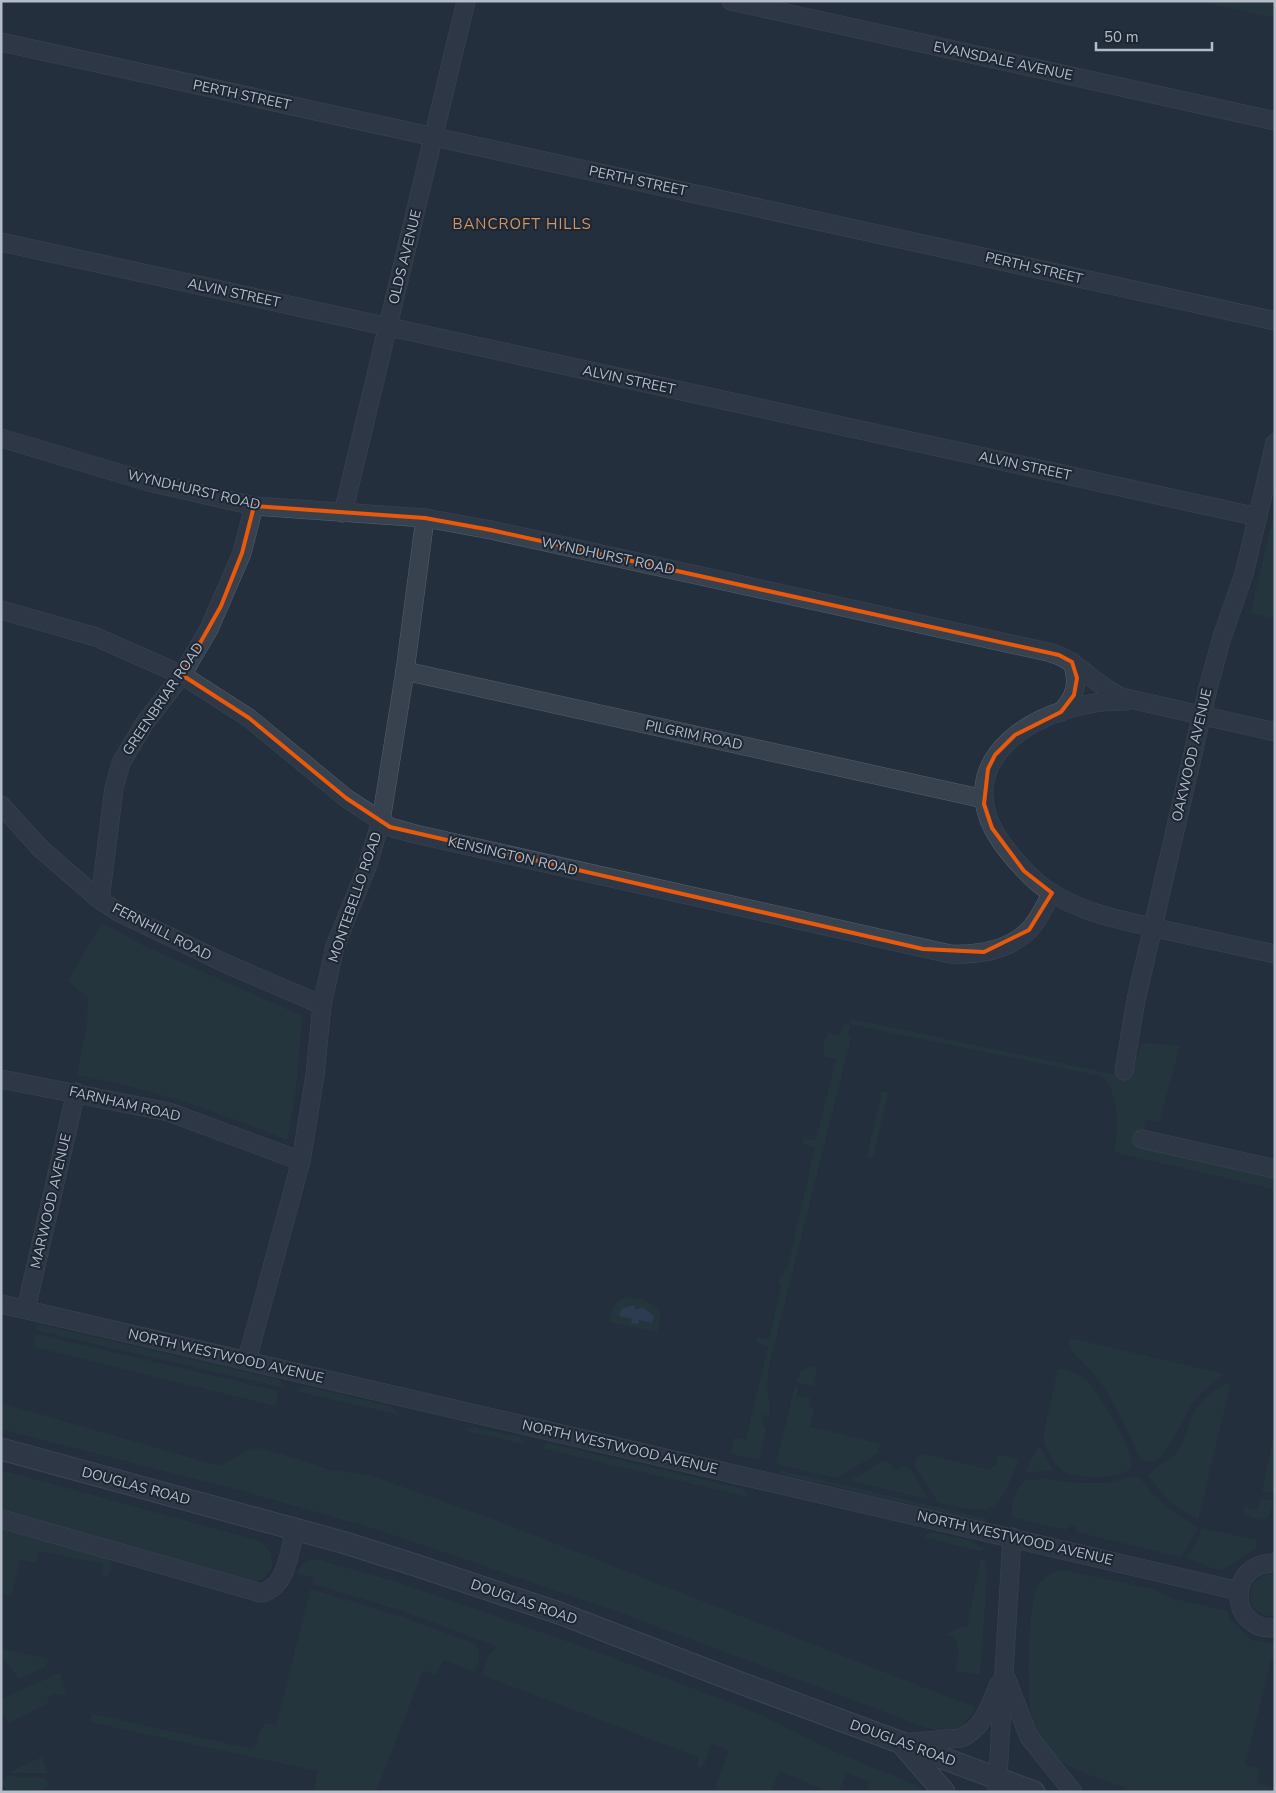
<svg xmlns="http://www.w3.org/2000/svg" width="1276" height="1793" font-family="'Nunito Sans',sans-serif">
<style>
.green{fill:#263c3f}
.water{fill:#394c67}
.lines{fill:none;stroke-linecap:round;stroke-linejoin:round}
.minor-casing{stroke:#565f6c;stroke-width:19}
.tertiary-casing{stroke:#565f6c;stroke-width:23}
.minor{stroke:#38414e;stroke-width:18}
.tertiary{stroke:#38414e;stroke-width:21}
.marked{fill:none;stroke:#e8590c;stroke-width:4;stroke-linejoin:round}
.labels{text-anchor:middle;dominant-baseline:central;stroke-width:4;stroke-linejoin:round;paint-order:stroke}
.street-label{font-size:14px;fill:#b4bcc9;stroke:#1d2633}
.neighbourhood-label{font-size:15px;letter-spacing:1px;fill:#d59563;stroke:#1d2633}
</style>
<rect width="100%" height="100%" fill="#242f3e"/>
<g class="green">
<path d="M 1198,1 L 1275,1 L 1275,18 Z"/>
<path d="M 1275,508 L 1275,618 L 1251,613 Z"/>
<path d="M 102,923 L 144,946 L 302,1016 L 297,1080 L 288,1138 L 285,1139 C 216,1111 150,1088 77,1075 L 87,1025 L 88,998 L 68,981 Z"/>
<path d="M 851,1019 L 1131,1078 L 1140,1046 L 1146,1043 L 1180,1046 L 1159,1122 L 1146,1119 L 1140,1144 L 1272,1176 L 1274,1189 L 1114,1152 C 1119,1132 1120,1091 1101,1076 L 850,1024 Z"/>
<path d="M 843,1024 L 850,1025 L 848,1034 L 851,1037 L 769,1366 L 767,1383 L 770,1412 L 769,1415 L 764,1415 L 762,1422 L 766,1429 L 759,1460 L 731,1454 L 734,1438 L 746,1440 L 768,1347 L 756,1342 L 758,1338 L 769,1340 L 782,1284 L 779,1283 L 780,1277 L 782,1277 L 785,1269 L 787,1269 L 796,1235 L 795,1234 L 815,1148 L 803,1144 L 803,1139 L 816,1140 L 836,1059 L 824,1056 L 824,1040 L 828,1033 L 840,1035 Z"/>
<path d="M 882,1091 L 888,1093 L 873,1158 L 867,1157 Z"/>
<path d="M 626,1298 C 636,1297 660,1302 660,1316 C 661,1321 658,1327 657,1332 L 609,1322 C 612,1310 613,1302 626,1298 Z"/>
<path d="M 38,1324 L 280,1380 L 284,1388 L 35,1330 Z"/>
<path d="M 35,1334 L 278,1391 L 275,1406 L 34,1347 Z"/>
<path d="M 1069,1338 L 1224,1374 C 1211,1383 1199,1394 1190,1407 C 1184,1416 1157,1483 1139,1456 C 1126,1426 1110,1390 1087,1366 C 1078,1356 1070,1353 1069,1338 Z"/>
<path d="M 811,1366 L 817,1367 L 813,1386 L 796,1382 L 800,1372 Z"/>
<path d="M 1062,1369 C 1071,1371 1079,1374 1086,1380 C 1098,1391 1138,1456 1130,1469 C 1114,1479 1081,1480 1064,1471 C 1055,1466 1044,1447 1043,1437 L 1057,1373 L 1058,1370 Z"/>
<path d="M 1231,1382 L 1198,1520 L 1170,1502 L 1149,1477 C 1153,1466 1170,1462 1178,1451 C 1185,1441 1187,1429 1191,1418 C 1199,1401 1214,1388 1231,1382 Z"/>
<path d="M 305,1386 L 390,1406 L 400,1415 L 296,1391 Z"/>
<path d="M 795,1386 L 798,1386 L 796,1395 L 810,1398 L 809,1406 L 814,1408 L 810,1427 L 880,1444 L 878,1453 L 837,1478 L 776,1464 Z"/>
<path d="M 1,1403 L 219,1466 L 247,1451 L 261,1448 L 330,1470 L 369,1475 L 487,1517 L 976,1708 L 964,1723 L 966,1726 C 953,1735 939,1731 925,1727 L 608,1608 L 376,1529 L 239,1490 L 1,1429 Z"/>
<path d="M 473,1427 L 520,1437 L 524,1444 L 463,1430 Z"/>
<path d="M 1275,1432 L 1275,1494 L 1262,1491 Z"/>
<path d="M 547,1443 L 744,1489 L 748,1497 L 541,1448 Z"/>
<path d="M 1038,1447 L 1041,1449 L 1053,1471 L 1025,1472 Z"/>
<path d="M 923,1454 L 991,1470 L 992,1466 L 995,1466 L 998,1454 L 1019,1460 C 995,1515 998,1516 938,1502 L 915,1466 L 916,1458 Z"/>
<path d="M 883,1461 L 890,1463 L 895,1471 L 903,1466 L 910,1468 L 928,1499 L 850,1481 Z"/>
<path d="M 1,1470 L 260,1541 L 271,1553 L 272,1568 L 263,1579 L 253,1582 L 1,1512 Z"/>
<path d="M 779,1470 L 987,1519 L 986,1522 L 777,1473 Z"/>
<path d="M 1133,1477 L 1141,1479 L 1151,1493 L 1169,1509 L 1198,1528 L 1181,1557 L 1076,1532 L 1077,1526 L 1069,1524 L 1066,1530 L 1015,1518 L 1012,1515 L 1012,1504 L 1018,1488 L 1026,1480 L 1047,1479 L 1078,1483 L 1105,1483 Z"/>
<path d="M 1261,1498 L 1274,1501 L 1268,1518 L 1258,1520 L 1245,1514 L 1243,1510 L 1245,1507 L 1258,1510 Z"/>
<path d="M 1,1528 L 107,1558 L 111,1563 L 112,1569 L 107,1576 L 101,1577 L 103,1564 L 39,1551 L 36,1563 L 20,1559 L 11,1596 L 1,1594 Z"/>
<path d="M 1202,1528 L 1256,1540 L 1257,1546 C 1254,1551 1249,1552 1244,1555 C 1212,1580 1218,1566 1186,1558 L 1196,1544 Z"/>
<path d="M 932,1532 L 971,1541 L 984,1549 L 980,1551 L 924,1537 Z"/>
<path d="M 981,1558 L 986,1561 L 987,1574 L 980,1674 L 955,1671 C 958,1658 961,1649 954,1637 L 946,1635 L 962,1626 L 967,1627 Z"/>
<path d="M 315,1559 L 400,1583 L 589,1649 L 757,1713 L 835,1752 L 908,1782 L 927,1792 L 866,1792 L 870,1782 L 846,1773 L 839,1792 L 831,1792 L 779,1771 L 771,1792 L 714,1792 L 729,1750 L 711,1744 L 704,1765 L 698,1769 L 698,1757 L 482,1675 L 488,1655 L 494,1651 L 496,1646 L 406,1612 L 313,1584 L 314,1578 L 296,1573 L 304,1563 Z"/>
<path d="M 1062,1570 L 1152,1589 L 1174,1599 L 1227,1611 L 1229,1619 L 1253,1641 L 1275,1643 L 1275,1660 L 1271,1659 L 1245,1765 L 1260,1769 L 1257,1782 L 1275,1789 L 1275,1792 L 1129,1792 L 1125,1787 C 1095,1776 1061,1770 1043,1742 C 1036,1732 1032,1718 1030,1707 C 1027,1685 1028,1603 1038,1586 C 1043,1577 1052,1572 1062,1570 Z"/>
<path d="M 1275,1574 L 1275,1616 C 1241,1617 1244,1572 1275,1574 Z"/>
<path d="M 311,1589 L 402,1617 L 473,1643 C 483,1652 479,1661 475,1672 L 443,1660 L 436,1675 L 423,1670 L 376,1792 L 314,1792 L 318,1771 L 90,1722 L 92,1714 L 252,1749 L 259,1743 L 257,1739 L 265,1723 L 276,1725 Z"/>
<path d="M 1,1648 L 48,1659 L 46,1667 L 19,1679 L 1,1655 Z"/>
<path d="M 60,1673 L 66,1696 L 53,1693 L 48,1698 L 47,1704 L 8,1723 L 1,1707 L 1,1699 Z"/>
<path d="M 42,1757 L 48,1773 L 10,1773 L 10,1772 Z"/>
<path d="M 8,1776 L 45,1778 L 49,1787 L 37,1792 L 7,1792 L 2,1781 Z"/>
</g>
<path class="water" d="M 634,1305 L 636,1310 L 642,1307 L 654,1316 L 652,1323 L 639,1320 L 638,1324 L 631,1323 L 632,1319 L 619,1316 L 621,1309 Z"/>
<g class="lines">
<g class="minor-casing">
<g id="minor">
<path d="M 731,1 L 1275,121"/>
<path d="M 1,42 L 1275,321"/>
<path d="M 1,242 L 1258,517"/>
<path d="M 1,438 L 149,482 L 254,506 L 425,518 L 491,530 L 1048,652 C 1076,659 1095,685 1121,697 L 1275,732"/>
<path d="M 343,513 L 466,1"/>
<path d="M 1,610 L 96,637 L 182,675 L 249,718 L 346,798 L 390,827 L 415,834 L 950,954 C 977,955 1009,951 1030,929 C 1039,919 1045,905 1052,893"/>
<path d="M 405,671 L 984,799"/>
<path d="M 1126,701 C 1043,699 936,760 1007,850 C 1019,865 1031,879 1047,890 C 1081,913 1121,920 1160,929 C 1198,937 1237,946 1275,954"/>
<path d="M 1061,712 C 1076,696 1079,683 1072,662"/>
<path d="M 1,805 L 41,849 L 100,900 L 120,913 L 229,965 L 322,1005"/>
<path d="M 100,900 L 114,788 L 121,763 L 144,724 L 182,675 L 209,629 L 242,553 L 254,506"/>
<path d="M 1124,1071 L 1136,1000 L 1208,688 L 1222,637 L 1244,574 L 1275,443"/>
<path d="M 1,1079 L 169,1112 L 301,1161"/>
<path d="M 1142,1139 L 1275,1169"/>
<path d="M 1,1304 L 1239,1591"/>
<path d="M 26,1309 L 76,1092"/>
<path d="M 247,1360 L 301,1161 L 315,1075 L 322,1005 L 335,946 L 367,867 L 381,821 L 405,671 L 425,518"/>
<path d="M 1,1519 L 261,1593 C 287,1588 290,1550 295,1529"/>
<path d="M 1275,1563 C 1226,1562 1228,1631 1275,1628"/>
<path d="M 1007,1680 L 1029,1737 L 1073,1792"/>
<path d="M 903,1743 L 961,1738 C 984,1728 990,1705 999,1684"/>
<path d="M 997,1792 L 1012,1537"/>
</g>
</g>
<g class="tertiary-casing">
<g id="tertiary">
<path d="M 1,1449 L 342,1542 L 412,1564 L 559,1613 L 738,1682 L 1034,1792"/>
<path d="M 903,1745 L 944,1792"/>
</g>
</g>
<use href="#minor" class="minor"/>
<use href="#tertiary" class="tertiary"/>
</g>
<path d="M0 0H1276V1793H0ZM 254,506 L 425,518 L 491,530 L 1059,655 L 1072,662 L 1077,678 L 1074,695 L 1061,712 L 1015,735 L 995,755 L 988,769 L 984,804 L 992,828 L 1024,871 L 1052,893 L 1029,930 L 984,952 L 923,949 L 390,827 L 346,798 L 249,718 L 182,675 L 221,606 L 242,553 Z" fill="#242f3e" fill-opacity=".55" fill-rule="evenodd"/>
<path class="marked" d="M 254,506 L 425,518 L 491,530 L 1059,655 L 1072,662 L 1077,678 L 1074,695 L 1061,712 L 1015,735 L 995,755 L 988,769 L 984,804 L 992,828 L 1024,871 L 1052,893 L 1029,930 L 984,952 L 923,949 L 390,827 L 346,798 L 249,718 L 182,675 L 221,606 L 242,553 Z"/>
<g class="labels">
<g class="street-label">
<text transform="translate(1003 61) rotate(12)">EVANSDALE AVENUE</text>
<text transform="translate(242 95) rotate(12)">PERTH STREET</text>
<text transform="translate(638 181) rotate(12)">PERTH STREET</text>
<text transform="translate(405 257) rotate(-76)">OLDS AVENUE</text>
<text transform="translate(1034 268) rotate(13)">PERTH STREET</text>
<text transform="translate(234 293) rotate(12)">ALVIN STREET</text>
<text transform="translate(629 380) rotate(12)">ALVIN STREET</text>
<text transform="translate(1025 466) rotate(12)">ALVIN STREET</text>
<text transform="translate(194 490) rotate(13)">WYNDHURST ROAD</text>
<text transform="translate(608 556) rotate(12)">WYNDHURST ROAD</text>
<text transform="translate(163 699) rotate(-56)">GREENBRIAR ROAD</text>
<text transform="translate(694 735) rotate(12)">PILGRIM ROAD</text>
<text transform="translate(1192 755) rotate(-77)">OAKWOOD AVENUE</text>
<text transform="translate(513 856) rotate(13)">KENSINGTON ROAD</text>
<text transform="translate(355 897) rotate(-71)">MONTEBELLO ROAD</text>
<text transform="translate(162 932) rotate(27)">FERNHILL ROAD</text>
<text transform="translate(125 1104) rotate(13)">FARNHAM ROAD</text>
<text transform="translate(51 1201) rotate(-77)">MARWOOD AVENUE</text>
<text transform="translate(226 1356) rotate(13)">NORTH WESTWOOD AVENUE</text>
<text transform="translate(620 1447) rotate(13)">NORTH WESTWOOD AVENUE</text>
<text transform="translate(136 1486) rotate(15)">DOUGLAS ROAD</text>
<text transform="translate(1015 1538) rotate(13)">NORTH WESTWOOD AVENUE</text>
<text transform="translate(524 1602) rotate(19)">DOUGLAS ROAD</text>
<text transform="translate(903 1743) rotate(20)">DOUGLAS ROAD</text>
</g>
<g class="neighbourhood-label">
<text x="522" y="224">BANCROFT HILLS</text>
</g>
</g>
<rect width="1276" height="1793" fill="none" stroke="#b4bcc9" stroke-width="5"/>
<path d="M1096 42v8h116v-8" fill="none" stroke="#b4bcc9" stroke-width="2.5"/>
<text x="1104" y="42" font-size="15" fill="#b4bcc9" stroke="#1d2633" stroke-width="4" paint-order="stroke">50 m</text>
</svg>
